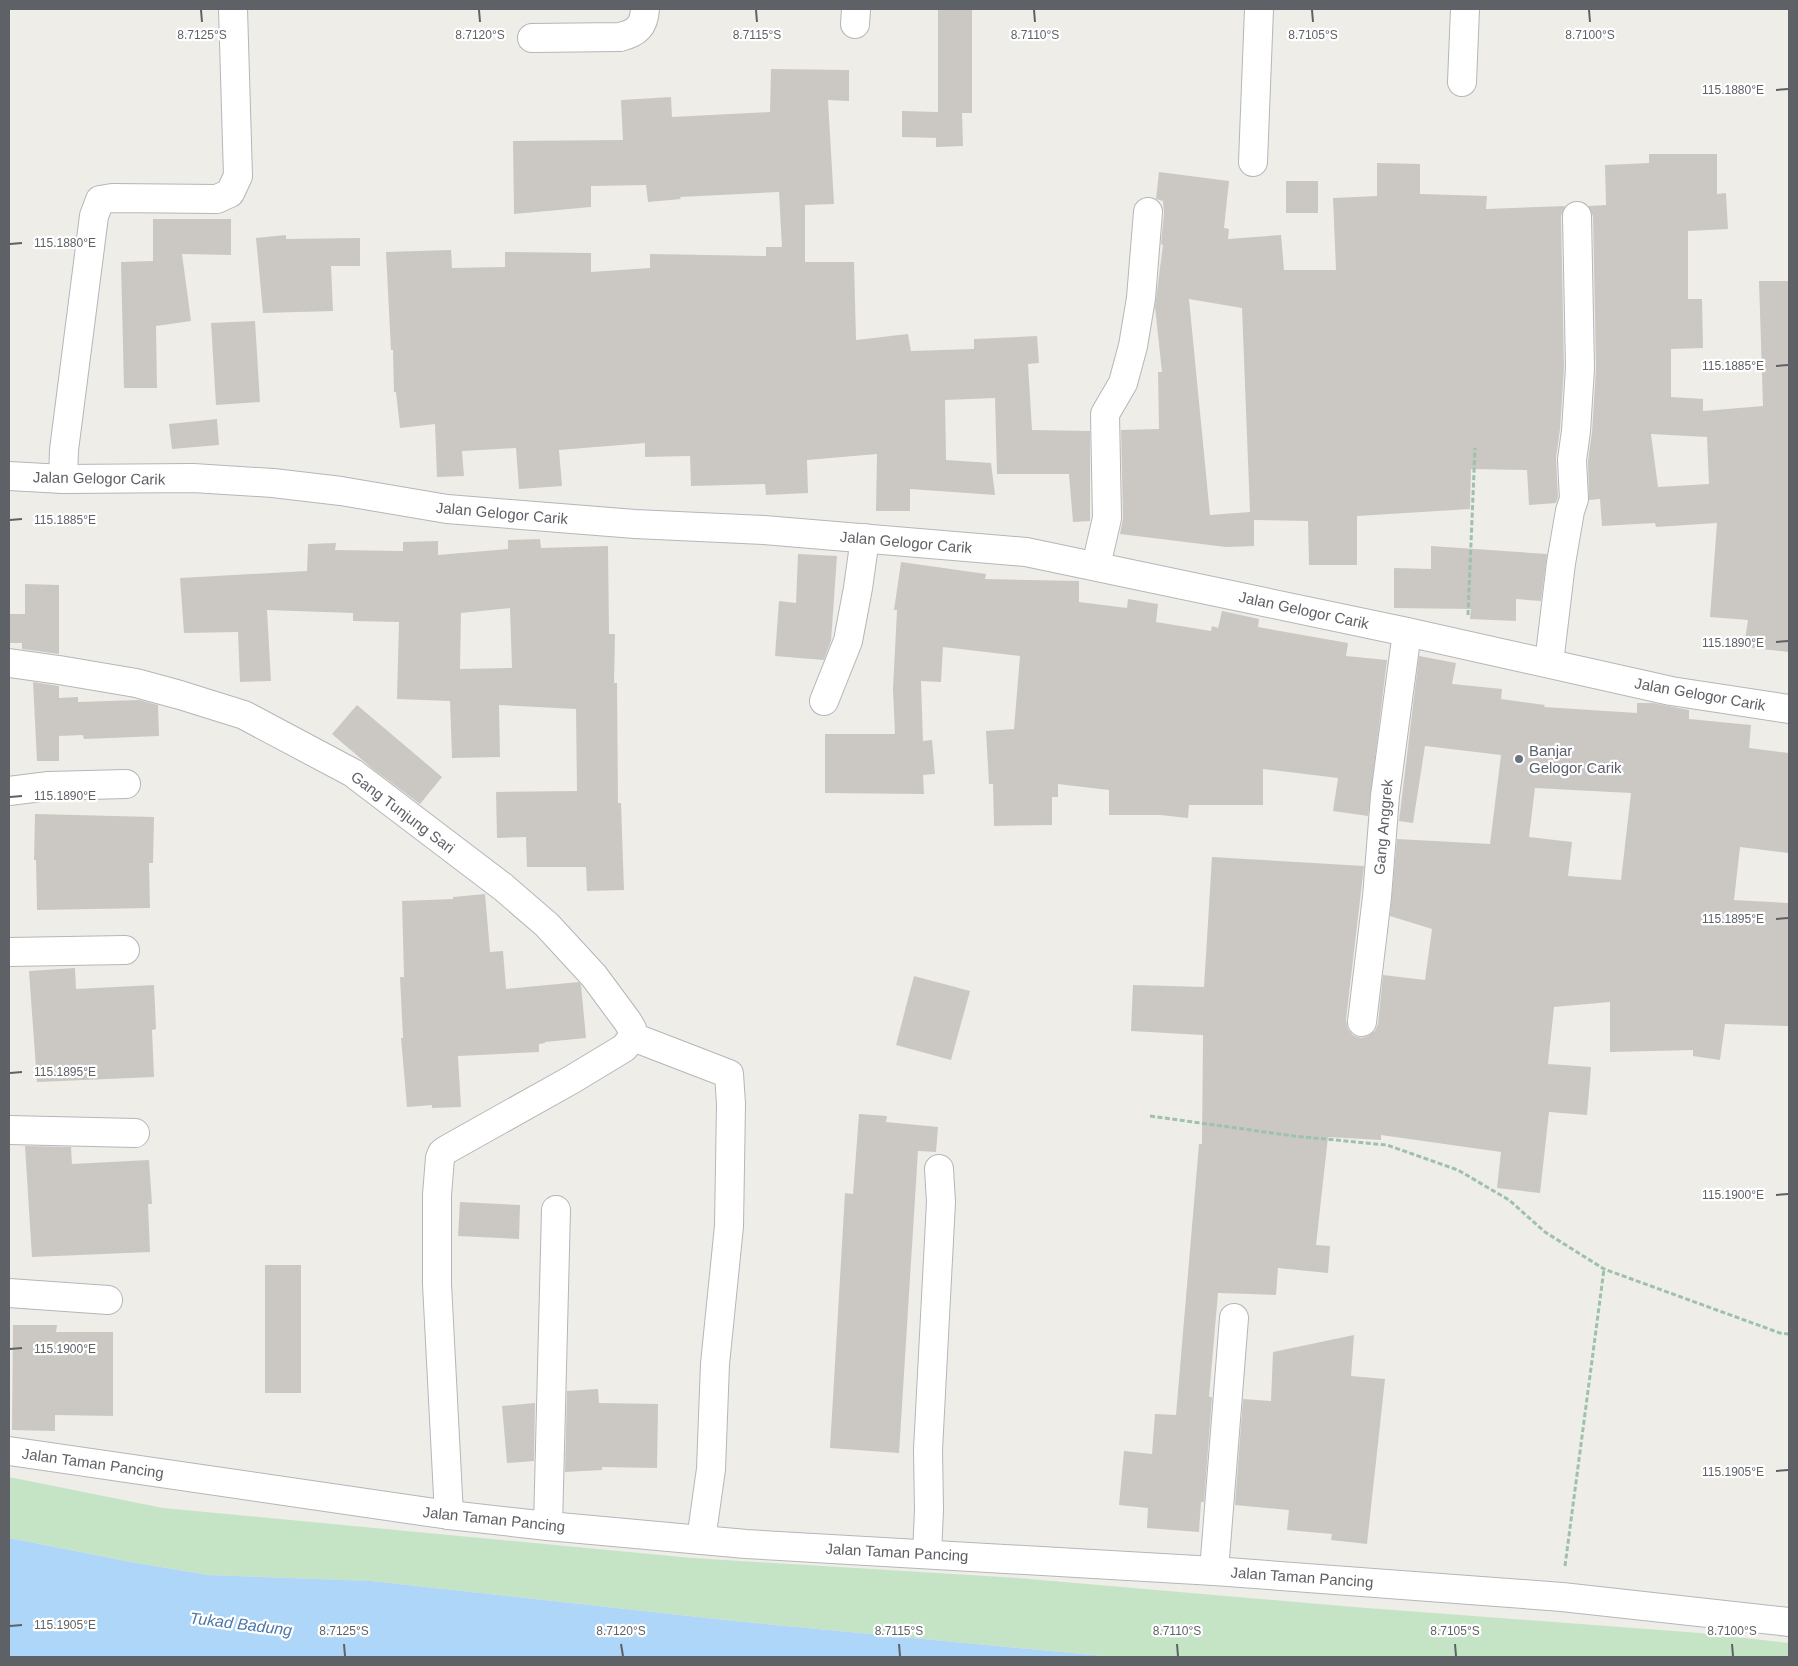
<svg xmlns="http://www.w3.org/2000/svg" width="1798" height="1666" font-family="Helvetica,sans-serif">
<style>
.green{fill:#c5e4c6}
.water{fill:#add6f8}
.building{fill:#cbc8c4;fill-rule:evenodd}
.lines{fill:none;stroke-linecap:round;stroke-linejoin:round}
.minor-casing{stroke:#b4b6ba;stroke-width:30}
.path{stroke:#9ec2a9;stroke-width:3;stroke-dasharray:5 2.5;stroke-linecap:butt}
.minor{stroke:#fff;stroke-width:28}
.ticks{fill:none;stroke:#5e6166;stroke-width:2}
.worship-dot{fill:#6b7280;stroke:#fff;stroke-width:2}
.labels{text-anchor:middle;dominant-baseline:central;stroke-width:4.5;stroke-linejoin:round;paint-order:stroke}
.street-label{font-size:15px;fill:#5e6166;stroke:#fff}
.worship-label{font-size:15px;fill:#5b616d;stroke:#fff;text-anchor:start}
.water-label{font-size:16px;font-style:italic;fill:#4b77aa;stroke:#fff}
.ticks-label{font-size:12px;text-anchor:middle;fill:#5e6166;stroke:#fff;stroke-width:4.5;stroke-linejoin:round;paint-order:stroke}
</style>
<rect width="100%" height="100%" fill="#efede7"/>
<path class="green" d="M 9,1477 L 163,1508 L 692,1558 L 1018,1578 L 1354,1607 L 1700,1633 L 1789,1643 L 1789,1657 L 1114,1657 L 734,1621 L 371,1581 L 208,1575 L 131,1562 L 9,1538 Z"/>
<path class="water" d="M 9,1538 L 131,1562 L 208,1575 L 371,1581 L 734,1621 L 1114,1657 L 9,1657 Z"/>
<g class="building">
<path d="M 938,9 L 972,9 L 972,113 L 962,113 L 963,146 L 936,147 L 936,138 L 902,137 L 902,111 L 938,112 Z"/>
<path d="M 771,69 L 849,70 L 849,101 L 828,100 L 834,204 L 805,205 L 805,262 L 854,262 L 856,340 L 908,334 L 911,351 L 974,349 L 974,339 L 1037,336 L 1039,363 L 1028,364 L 1032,430 L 1090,431 L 1090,521 L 1073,522 L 1069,474 L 997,474 L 995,398 L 945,400 L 946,460 L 991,463 L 995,495 L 910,489 L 910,511 L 876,511 L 877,454 L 807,460 L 808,493 L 766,495 L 765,484 L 691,486 L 690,456 L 645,457 L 645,443 L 559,450 L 562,486 L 519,489 L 516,448 L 462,451 L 464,476 L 437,477 L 435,424 L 400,428 L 396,392 L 394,392 L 393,350 L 391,350 L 386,252 L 451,250 L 452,268 L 505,267 L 505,252 L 591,253 L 591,272 L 650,268 L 650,254 L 766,256 L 766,247 L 782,247 L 779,192 L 680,197 L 681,199 L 648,202 L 646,185 L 591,186 L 591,207 L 514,214 L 513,141 L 623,140 L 621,100 L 671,97 L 672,117 L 770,112 Z"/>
<path d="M 1649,154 L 1717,154 L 1717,194 L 1726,193 L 1728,229 L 1688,231 L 1688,299 L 1702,299 L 1703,348 L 1671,349 L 1671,397 L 1703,399 L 1703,411 L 1763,406 L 1759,281 L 1789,281 L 1789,652 L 1744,647 L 1748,620 L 1710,617 L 1717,523 L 1656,527 L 1655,523 L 1602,526 L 1600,499 L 1589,500 L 1588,461 L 1592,432 L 1596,368 L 1593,216 L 1588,206 L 1606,205 L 1605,165 L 1649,163 ZM 1651,434 L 1707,437 L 1709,484 L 1658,487 Z"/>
<path d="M 1377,163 L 1420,164 L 1420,194 L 1487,196 L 1486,209 L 1565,206 L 1561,216 L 1564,368 L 1560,429 L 1556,458 L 1558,497 L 1556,503 L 1529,505 L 1527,470 L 1471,469 L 1470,509 L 1357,516 L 1357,565 L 1309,565 L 1308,521 L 1254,520 L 1254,546 L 1226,547 L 1120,534 L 1123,518 L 1121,430 L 1159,429 L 1158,372 L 1162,372 L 1155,307 L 1163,245 L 1161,244 L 1164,213 L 1163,201 L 1156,199 L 1159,172 L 1229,181 L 1224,228 L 1229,229 L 1228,239 L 1281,235 L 1284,270 L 1336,270 L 1333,198 L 1377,196 ZM 1189,299 L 1242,308 L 1250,512 L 1210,515 Z"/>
<rect x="1286" y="181" width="32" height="32"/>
<path d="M 153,219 L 231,219 L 231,255 L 182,254 L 191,321 L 156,326 L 157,388 L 124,388 L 121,262 L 153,261 Z"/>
<path d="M 286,235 L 286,239 L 360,238 L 360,266 L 331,266 L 333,311 L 263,313 L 256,238 Z"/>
<path d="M 255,321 L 260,402 L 216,405 L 211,323 Z"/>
<path d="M 217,419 L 219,445 L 172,449 L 169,424 Z"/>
<path d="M 540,539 L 541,548 L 608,546 L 609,634 L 615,634 L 614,683 L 617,683 L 618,803 L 621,803 L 624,890 L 587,891 L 586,867 L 527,867 L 526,837 L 497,838 L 496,792 L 577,791 L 576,709 L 499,705 L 500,757 L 452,758 L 450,701 L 397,699 L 399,622 L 353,621 L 353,613 L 267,610 L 271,681 L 240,682 L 238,632 L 184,633 L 180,578 L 307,571 L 308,544 L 336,543 L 335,550 L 403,551 L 403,542 L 438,541 L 438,555 L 508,549 L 508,540 ZM 510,608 L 512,668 L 460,669 L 461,613 Z"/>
<path d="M 1431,546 L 1547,554 L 1541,601 L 1516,599 L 1516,621 L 1470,619 L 1471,609 L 1394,608 L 1394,568 L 1431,569 Z"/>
<path d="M 798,554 L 837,556 L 831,641 L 824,660 L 775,656 L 779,601 L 796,603 Z"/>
<path d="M 901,562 L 986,574 L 985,579 L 1079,581 L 1079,602 L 1127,608 L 1128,599 L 1158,604 L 1156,622 L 1211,631 L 1212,626 L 1218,628 L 1222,611 L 1259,619 L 1258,627 L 1348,643 L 1346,656 L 1387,660 L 1368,816 L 1333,811 L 1338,778 L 1263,769 L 1263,805 L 1189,805 L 1188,818 L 1160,815 L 1109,815 L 1109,790 L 1058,784 L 1058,797 L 1052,797 L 1052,825 L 994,826 L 993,784 L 989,784 L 986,731 L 1014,729 L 1020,656 L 943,647 L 941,682 L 921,681 L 923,741 L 932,740 L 935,774 L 923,775 L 924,794 L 825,793 L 825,734 L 895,734 L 893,689 L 897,610 L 894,610 Z"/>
<path d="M 25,584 L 59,585 L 59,654 L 22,649 L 22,643 L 9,643 L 9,614 L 25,614 Z"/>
<path d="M 1419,656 L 1456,663 L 1452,684 L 1502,689 L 1501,699 L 1545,705 L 1544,707 L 1637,713 L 1637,703 L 1653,703 L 1689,710 L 1689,719 L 1751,725 L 1749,748 L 1789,753 L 1789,853 L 1740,847 L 1734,900 L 1789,903 L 1789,1026 L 1725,1024 L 1720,1060 L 1693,1056 L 1693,1050 L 1610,1052 L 1610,1002 L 1554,1007 L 1548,1064 L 1591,1067 L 1587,1115 L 1549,1112 L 1540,1193 L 1497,1188 L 1501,1152 L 1381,1135 L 1381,1140 L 1328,1137 L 1316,1245 L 1330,1246 L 1328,1273 L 1278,1268 L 1276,1295 L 1218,1293 L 1209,1397 L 1212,1397 L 1204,1502 L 1201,1502 L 1199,1532 L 1147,1528 L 1148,1508 L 1119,1505 L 1124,1451 L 1152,1454 L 1155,1414 L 1176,1415 L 1199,1144 L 1202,1144 L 1203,1035 L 1131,1031 L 1133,985 L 1204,987 L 1212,857 L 1364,866 L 1346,1020 L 1348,1029 L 1353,1035 L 1361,1038 L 1368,1036 L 1375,1031 L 1378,1024 L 1383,975 L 1425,980 L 1432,929 L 1390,916 L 1397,839 L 1490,844 L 1501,755 L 1425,746 L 1413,823 L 1399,821 ZM 1535,788 L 1631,793 L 1621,880 L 1568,876 L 1572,842 L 1529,837 Z"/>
<path d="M 33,682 L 59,686 L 59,698 L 78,697 L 78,702 L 139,700 L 158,705 L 159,736 L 84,739 L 83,735 L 59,736 L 59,761 L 37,761 Z"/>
<path d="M 357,705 L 442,777 L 420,804 L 373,769 L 332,734 Z"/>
<path d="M 35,814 L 154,817 L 153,863 L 149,863 L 150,908 L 37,910 L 36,860 L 34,860 Z"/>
<path d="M 485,894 L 490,952 L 503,951 L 506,989 L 579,982 L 581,985 L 586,1038 L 545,1042 L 545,1043 L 539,1044 L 539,1052 L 458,1056 L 461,1107 L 432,1108 L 432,1105 L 407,1107 L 401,1038 L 403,1038 L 400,977 L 404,977 L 402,901 L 453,899 L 453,897 Z"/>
<path d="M 75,968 L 76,989 L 154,985 L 156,1029 L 152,1030 L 154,1077 L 37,1082 L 29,971 Z"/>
<path d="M 914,976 L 970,991 L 951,1060 L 896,1045 Z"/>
<path d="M 859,1114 L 887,1116 L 886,1122 L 938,1127 L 936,1152 L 918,1151 L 899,1453 L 830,1448 L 845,1193 L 853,1194 Z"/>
<path d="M 25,1146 L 71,1147 L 72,1164 L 149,1160 L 152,1204 L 148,1204 L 150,1252 L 32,1257 Z"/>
<path d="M 460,1202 L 520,1205 L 519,1239 L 458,1236 Z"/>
<rect x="265" y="1265" width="36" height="128"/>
<path d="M 13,1325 L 57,1325 L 56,1332 L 113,1332 L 113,1416 L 55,1415 L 55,1431 L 12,1430 Z"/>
<path d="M 1354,1335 L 1351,1376 L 1385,1379 L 1367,1544 L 1331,1540 L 1332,1534 L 1287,1530 L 1289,1510 L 1235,1505 L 1243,1399 L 1271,1401 L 1273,1352 Z"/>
<path d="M 598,1389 L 599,1403 L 658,1404 L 657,1468 L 602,1467 L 602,1470 L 565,1472 L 567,1391 Z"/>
<path d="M 535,1403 L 534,1461 L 507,1463 L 502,1406 Z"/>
</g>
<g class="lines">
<g class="minor-casing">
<g id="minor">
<path d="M 855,24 L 856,9"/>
<path d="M 532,38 L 620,37 C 637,33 644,26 645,9"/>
<path d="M 1462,82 L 1465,9"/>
<path d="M 1253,162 L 1259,9"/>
<path d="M 9,476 L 63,479 L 193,478 L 273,483 L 341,491 L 447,509 L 635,524 L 764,530 L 1026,552 L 1407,632 L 1671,691 L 1789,709"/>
<path d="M 63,479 L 64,450 L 94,216 L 100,200 L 112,198 L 217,199 L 230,193 L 238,176 L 233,9"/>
<path d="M 1096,566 L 1107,518 L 1105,414 L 1123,383 L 1133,346 L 1141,298 L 1148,212"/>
<path d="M 9,663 L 59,670 L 136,683 L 180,695 L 244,715 L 353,773 L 503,887 L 547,925 L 594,976 L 628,1022 L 632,1029 L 633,1037 L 729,1074 L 731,1104 L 729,1226 L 715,1364 L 711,1469 L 701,1540"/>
<path d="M 1549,663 L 1561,563 L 1570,511 L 1574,499 L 1572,460 L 1576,431 L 1580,368 L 1577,216"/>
<path d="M 824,701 L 848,641 L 858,588 L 865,538"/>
<path d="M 9,791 L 49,786 L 126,784"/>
<path d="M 9,952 L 125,950"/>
<path d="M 1362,1022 L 1377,897 L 1385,796 L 1407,632"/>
<path d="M 9,1130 L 135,1133"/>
<path d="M 9,1293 L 108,1300"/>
<path d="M 9,1451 L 449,1515 L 548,1526 L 746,1544 L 1214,1571 L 1562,1597 L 1789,1622"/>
<path d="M 449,1515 L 437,1284 L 437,1195 L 440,1158 L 442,1153 L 446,1150 L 571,1080 L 624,1048 L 633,1037"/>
<path d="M 548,1526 L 556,1210"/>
<path d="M 927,1554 L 929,1510 L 928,1450 L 941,1202 L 939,1169"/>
<path d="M 1214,1571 L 1234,1318"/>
</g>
</g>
<g class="path">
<path d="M 1468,615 L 1475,448"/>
<path d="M 1150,1116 L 1294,1136 L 1387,1145 L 1458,1170 L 1509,1200 L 1545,1232 L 1604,1269 L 1780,1333 L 1789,1334"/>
<path d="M 1565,1566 L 1604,1269"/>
</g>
<use href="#minor" class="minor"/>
</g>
<path class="ticks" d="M 201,10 L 202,22M 479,10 L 480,22M 756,10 L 757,22M 1034,10 L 1035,22M 1312,10 L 1313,22M 1589,10 L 1590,22M 1776,90 L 1788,89M 10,244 L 22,243M 1776,366 L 1788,365M 10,520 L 22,519M 1776,642 L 1788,641M 10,797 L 22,796M 1776,919 L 1788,918M 10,1073 L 22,1072M 1776,1195 L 1788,1194M 10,1349 L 22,1348M 1776,1471 L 1788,1470M 10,1626 L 22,1625M 344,1644 L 345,1656M 621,1644 L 623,1656M 899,1644 L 900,1656M 1177,1644 L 1178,1656M 1455,1644 L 1456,1656M 1732,1644 L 1733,1656"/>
<circle class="worship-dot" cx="1519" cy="759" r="5"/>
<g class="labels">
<g class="street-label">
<text transform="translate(99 478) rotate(1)">Jalan Gelogor Carik</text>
<text transform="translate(502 513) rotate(5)">Jalan Gelogor Carik</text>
<text transform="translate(906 542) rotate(5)">Jalan Gelogor Carik</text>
<text transform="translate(1304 610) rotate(12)">Jalan Gelogor Carik</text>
<text transform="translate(1700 694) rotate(10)">Jalan Gelogor Carik</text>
<text transform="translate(403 812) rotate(37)">Gang Tunjung Sari</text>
<text transform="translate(1383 827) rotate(-85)">Gang Anggrek</text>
<text transform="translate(93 1463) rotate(8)">Jalan Taman Pancing</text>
<text transform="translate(494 1519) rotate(6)">Jalan Taman Pancing</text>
<text transform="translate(897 1552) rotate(3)">Jalan Taman Pancing</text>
<text transform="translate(1302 1577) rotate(4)">Jalan Taman Pancing</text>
</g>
<g class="worship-label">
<text x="1529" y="750">Banjar<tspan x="1529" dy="17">Gelogor Carik</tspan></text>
</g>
<g class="water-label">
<text transform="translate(241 1624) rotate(7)">Tukad Badung</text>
</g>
</g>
<g class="ticks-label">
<text x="202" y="39">8.7125°S</text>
<text x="480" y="39">8.7120°S</text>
<text x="757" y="39">8.7115°S</text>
<text x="1035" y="39">8.7110°S</text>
<text x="1313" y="39">8.7105°S</text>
<text x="1590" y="39">8.7100°S</text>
<text x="1733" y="94">115.1880°E</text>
<text x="65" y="247">115.1880°E</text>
<text x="1733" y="370">115.1885°E</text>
<text x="65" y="524">115.1885°E</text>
<text x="1733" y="647">115.1890°E</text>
<text x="65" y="800">115.1890°E</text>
<text x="1733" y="923">115.1895°E</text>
<text x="65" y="1076">115.1895°E</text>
<text x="1733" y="1199">115.1900°E</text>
<text x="65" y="1353">115.1900°E</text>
<text x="1733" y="1476">115.1905°E</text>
<text x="65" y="1629">115.1905°E</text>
<text x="344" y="1635">8.7125°S</text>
<text x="621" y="1635">8.7120°S</text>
<text x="899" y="1635">8.7115°S</text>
<text x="1177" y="1635">8.7110°S</text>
<text x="1455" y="1635">8.7105°S</text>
<text x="1732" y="1635">8.7100°S</text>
</g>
<rect width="1798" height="1666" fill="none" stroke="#5e6166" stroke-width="20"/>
</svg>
